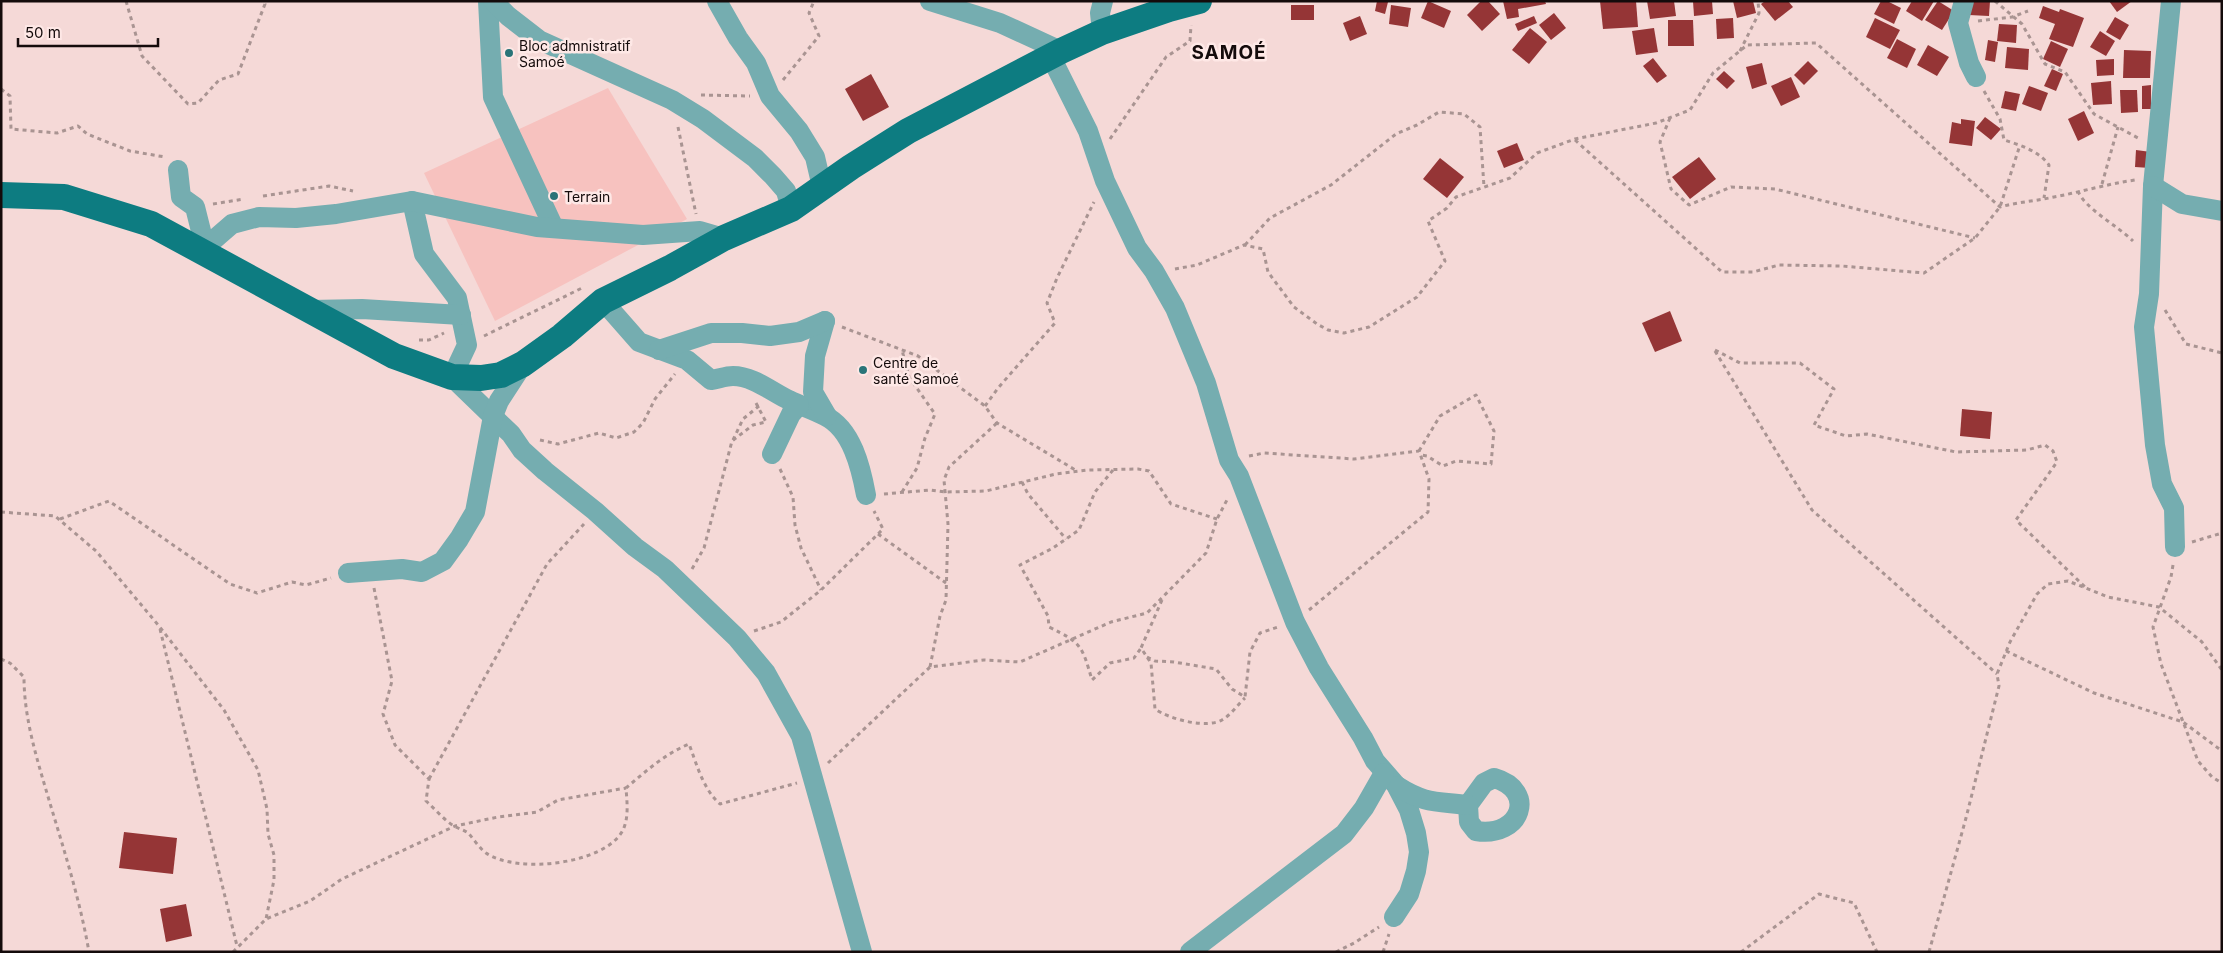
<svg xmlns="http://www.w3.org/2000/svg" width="2223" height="953" font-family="Inter,sans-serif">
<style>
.green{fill:#f7c2bf}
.building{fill:#953536}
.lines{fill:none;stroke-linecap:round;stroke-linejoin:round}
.path{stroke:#a99492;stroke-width:3;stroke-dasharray:4 4;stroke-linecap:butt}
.minor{stroke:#75adb0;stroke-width:20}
.major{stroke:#0d7c81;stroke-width:26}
.poi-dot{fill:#297478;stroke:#fee8e6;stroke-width:2}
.labels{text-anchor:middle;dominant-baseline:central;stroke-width:5;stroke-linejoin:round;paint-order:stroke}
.poi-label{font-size:14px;fill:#140b0b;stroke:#fee8e6;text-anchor:start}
.district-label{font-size:19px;font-weight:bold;letter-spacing:1px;fill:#140b0b;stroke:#fee8e6}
</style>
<rect width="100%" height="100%" fill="#f5d9d7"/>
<path class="green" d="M 608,88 L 687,219 L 495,321 L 424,173 Z"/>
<g class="building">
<path d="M 1377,1 L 1388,2 L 1385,14 L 1375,11 Z"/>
<path d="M 1428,1 L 1451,11 L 1444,28 L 1421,18 Z"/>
<path d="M 1481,1 L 1488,1 L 1500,14 L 1482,31 L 1467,15 Z"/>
<path d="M 1503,1 L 1545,1 L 1546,4 L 1518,9 L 1519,17 L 1507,19 Z"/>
<path d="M 1600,1 L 1636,1 L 1638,27 L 1603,29 Z"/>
<path d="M 1647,1 L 1674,1 L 1676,16 L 1650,19 Z"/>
<path d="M 1693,1 L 1712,1 L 1713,14 L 1694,16 Z"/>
<path d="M 1733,1 L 1753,1 L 1756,13 L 1737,18 Z"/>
<path d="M 1765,1 L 1788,1 L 1793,7 L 1775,21 L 1761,4 Z"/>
<path d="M 1881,1 L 1887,1 L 1901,8 L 1894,24 L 1874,14 Z"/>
<path d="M 1912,1 L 1934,1 L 1922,21 L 1906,11 Z"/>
<path d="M 1938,1 L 1954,11 L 1942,30 L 1925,20 Z"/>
<path d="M 1970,1 L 1990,1 L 1989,16 L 1969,15 Z"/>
<path d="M 2109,1 L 2132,1 L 2117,12 Z"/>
<rect x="1291" y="5" width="23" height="15"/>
<path d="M 1391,5 L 1411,8 L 1408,27 L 1389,24 Z"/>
<path d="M 2043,6 L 2059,12 L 2060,9 L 2084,18 L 2073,47 L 2049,39 L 2055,24 L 2039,18 Z"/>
<path d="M 1554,13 L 1566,28 L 1551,40 L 1539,25 Z"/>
<path d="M 1360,16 L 1367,34 L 1350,41 L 1343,23 Z"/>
<path d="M 1534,16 L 1537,23 L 1518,31 L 1515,24 Z"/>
<path d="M 2115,17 L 2129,25 L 2120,40 L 2106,32 Z"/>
<path d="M 1733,18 L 1734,38 L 1717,39 L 1716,19 Z"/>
<path d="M 1875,18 L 1900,30 L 1890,49 L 1866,37 Z"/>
<path d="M 1668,20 L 1693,20 L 1694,46 L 1668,46 Z"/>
<path d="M 1999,24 L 2017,25 L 2016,43 L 1997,41 Z"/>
<path d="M 1530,28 L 1547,42 L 1529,64 L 1512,50 Z"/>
<path d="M 1654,28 L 1658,52 L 1636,55 L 1632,31 Z"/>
<path d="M 2100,31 L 2115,41 L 2106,56 L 2090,47 Z"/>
<path d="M 1897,39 L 1916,49 L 1907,68 L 1887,58 Z"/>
<path d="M 1988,40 L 1998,42 L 1995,62 L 1985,60 Z"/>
<path d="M 2051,41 L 2068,49 L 2060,67 L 2043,59 Z"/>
<path d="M 1928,45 L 1949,57 L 1937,76 L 1917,65 Z"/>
<path d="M 2007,47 L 2029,49 L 2028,70 L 2005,68 Z"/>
<path d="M 2124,50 L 2151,51 L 2150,78 L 2123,78 Z"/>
<path d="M 1653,58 L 1667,76 L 1657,83 L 1643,66 Z"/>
<path d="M 2114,59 L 2114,75 L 2097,76 L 2096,60 Z"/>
<path d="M 1808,61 L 1818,71 L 1804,85 L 1794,75 Z"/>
<path d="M 1762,63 L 1767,84 L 1752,89 L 1746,67 Z"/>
<path d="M 2052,69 L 2063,74 L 2056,91 L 2044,86 Z"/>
<path d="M 1724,71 L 1735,81 L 1727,89 L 1716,79 Z"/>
<path d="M 871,74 L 889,107 L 863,121 L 845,89 Z"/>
<path d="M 1791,77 L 1800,97 L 1781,106 L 1771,86 Z"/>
<path d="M 2111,81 L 2112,104 L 2093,105 L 2091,83 Z"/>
<path d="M 2151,85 L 2151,109 L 2142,109 L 2142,86 Z"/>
<path d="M 2029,86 L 2048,93 L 2041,111 L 2022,104 Z"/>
<path d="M 2120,90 L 2137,90 L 2138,112 L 2121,113 Z"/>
<path d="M 2005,91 L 2020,94 L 2016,111 L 2001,108 Z"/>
<path d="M 2084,111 L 2094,133 L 2078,141 L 2068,119 Z"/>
<path d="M 1985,117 L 2001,129 L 1991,140 L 1976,128 Z"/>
<path d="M 1961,119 L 1975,121 L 1972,146 L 1949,143 L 1952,122 L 1961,124 Z"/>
<path d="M 1517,143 L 1524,160 L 1504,168 L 1497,151 Z"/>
<path d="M 2136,150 L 2151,152 L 2150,168 L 2135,167 Z"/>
<path d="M 1699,157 L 1716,179 L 1690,199 L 1672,177 Z"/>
<path d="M 1440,158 L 1464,177 L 1447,198 L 1423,179 Z"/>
<path d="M 1670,311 L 1682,341 L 1655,352 L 1642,323 Z"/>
<path d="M 1962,409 L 1992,412 L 1990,439 L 1960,436 Z"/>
<path d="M 124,832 L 177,838 L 173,874 L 119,868 Z"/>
<path d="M 186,904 L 192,936 L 166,942 L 160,909 Z"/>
</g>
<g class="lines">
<g class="path">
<path d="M 126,1 L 142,56 L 188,104 L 198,103 L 219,80 L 238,74 L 265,4 L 262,1"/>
<path d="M 1995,1 L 2022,24 L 2045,64 L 2065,72 L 2094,114 L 2138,138"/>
<path d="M 1978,21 L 2012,17 L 2028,11"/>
<path d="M 1740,51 L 1759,13 L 1758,1"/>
<path d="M 783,80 L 819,36 L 809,13 L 814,1"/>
<path d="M 1,89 L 10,96 L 11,129 L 57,133 L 78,126 L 87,134 L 130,151 L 165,157"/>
<path d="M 1984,91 L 2000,119 L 2004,140 C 2020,145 2039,151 2049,165 L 2044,198"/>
<path d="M 701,95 L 750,96"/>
<path d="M 1670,118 L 1660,142 L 1671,189 L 1689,205 L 1731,187 L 1775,189 L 1975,238"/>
<path d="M 678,127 L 696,214"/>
<path d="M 1110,139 L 1166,57 L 1190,41 L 1191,25"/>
<path d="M 1575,140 L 1722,272 L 1753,272 L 1779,265 L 1842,266 L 1924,273 L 1975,238 L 2000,207 L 2020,145"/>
<path d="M 2102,184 L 2118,127"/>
<path d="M 2078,191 C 2084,208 2118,226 2133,241"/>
<path d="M 263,196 L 329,186 L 353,191"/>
<path d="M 213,204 L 244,199"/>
<path d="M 1245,245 L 1270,218 L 1331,185 L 1396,134 L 1417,125 L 1439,112 L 1464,114 L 1480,127 L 1484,187"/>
<path d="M 1175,269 L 1197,265 L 1244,245 L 1263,249 L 1268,272 L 1294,307 L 1317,324 L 1328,330 L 1344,333 L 1369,327 L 1417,297 L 1445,261 L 1428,221 L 1447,208 L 1456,197 L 1510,178 L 1537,153 L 1575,139 L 1656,123 L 1690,110 L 1713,73 L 1747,45 L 1816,43 L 2000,207 C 2018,202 2036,201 2054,197 C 2081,192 2107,184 2135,180"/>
<path d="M 2165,310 L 2186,344 L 2222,353"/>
<path d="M 842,327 L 918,356 L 985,406 L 997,423 L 1077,471"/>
<path d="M 484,336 L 582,288"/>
<path d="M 419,340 L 429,340 L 444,333"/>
<path d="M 1715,350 L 1740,363 L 1800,363 L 1834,389 L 1814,425 L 1846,436 L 1867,434 L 1956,452 L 2027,450 L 2045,445 L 2053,451 L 2057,462 L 2016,520 L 2085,587"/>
<path d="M 1715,351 L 1812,510 L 1997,674"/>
<path d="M 756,403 L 766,422"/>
<path d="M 985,406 L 998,388 L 1055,323 L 1047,303 L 1057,278 L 1094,202"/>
<path d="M 540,440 L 558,444 L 599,433 L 616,438 L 634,432 L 643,423 L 655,399 L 675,374"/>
<path d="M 733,440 L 743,419 L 759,406"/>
<path d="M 1419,451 L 1440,416 L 1476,395 L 1494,431 L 1491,464 L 1456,461 L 1443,466 L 1427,456 L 1421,455"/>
<path d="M 1249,456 L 1264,453 L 1354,459 L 1419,451 L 1429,479 L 1428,512 L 1309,610"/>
<path d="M 780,469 L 793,497 L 795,525 L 801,548 L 821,590"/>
<path d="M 1113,470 L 1095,492 L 1079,530 L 1053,548 L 1020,565 L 1048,616 L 1049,627 C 1082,643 1082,646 1092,680 L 1110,663 L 1134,658 L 1141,648"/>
<path d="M 1022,482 L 1028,494 L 1066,539"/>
<path d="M 902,492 L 917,468 L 925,438 L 935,414 L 909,377 L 902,350"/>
<path d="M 884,494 L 930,490 L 945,492 L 986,491 L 1056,474 L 1088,470 L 1138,469 L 1149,471 L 1171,504 L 1217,519"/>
<path d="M 1,512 L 55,516 L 96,551 L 159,626 L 224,710 L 258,770 L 267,809 L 268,834 L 274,855 L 274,880 L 266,919"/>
<path d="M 60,519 L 109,501 L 230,584 L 257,593 L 292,582 L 306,585 L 331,578"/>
<path d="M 878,534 L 946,583"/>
<path d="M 2192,542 L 2222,533"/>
<path d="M 2173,565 L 2171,577 L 2153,627 L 2161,664 L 2198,761 L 2212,777 L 2222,783"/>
<path d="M 692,569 L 704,548 L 732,441 L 753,425 L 766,422"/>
<path d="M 374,588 L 392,681 L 383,714 L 395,745 L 429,779 L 426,801 C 435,809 444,820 454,826 C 459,829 464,830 468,833 C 474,839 479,848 486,853 C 516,874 605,865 623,830 C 629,817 627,802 626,788 C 646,771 665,754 689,744 C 697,765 703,789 720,804 L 797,783"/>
<path d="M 1162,600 L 1141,648 L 1151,663 L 1155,709 C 1169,719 1206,729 1222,720 C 1231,715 1238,704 1245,698"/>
<path d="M 160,629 L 237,946"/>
<path d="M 754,631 L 781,622 L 821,590 L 878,534 L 883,529 L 874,511"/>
<path d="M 2006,651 L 2094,693 L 2183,722 L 2222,751"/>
<path d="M 1147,657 L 1155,661 L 1174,662 L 1216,669 L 1232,689 L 1245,697 L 1250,652 L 1260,633 L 1278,627"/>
<path d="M 1,659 L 10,663 L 24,677 C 24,719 37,759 49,800 C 64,850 80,900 89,952"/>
<path d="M 930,667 L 940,616 L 946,600 L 948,524 L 944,480 L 949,467 L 997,423"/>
<path d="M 828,763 L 930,667 L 984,660 L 1020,662 L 1111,622 L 1147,613 L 1206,553 L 1217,519 L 1228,498"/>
<path d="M 429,779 L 547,564 L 584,524"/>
<path d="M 233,952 L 266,919 L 310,901 L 342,879 L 455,826 L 498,817 L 537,812 L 558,800 L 626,788"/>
<path d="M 1336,952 L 1354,943 L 1379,927"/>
<path d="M 1383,952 L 1389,934"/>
<path d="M 1741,952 L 1819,894 L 1854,903 L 1877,952"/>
<path d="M 1929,952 L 1966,818 L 1999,686 L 1997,674 L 2010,642 L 2037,594 L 2048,584 L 2068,581 L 2108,597 L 2159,607 L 2202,642 L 2222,670"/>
</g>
<g class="minor">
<path d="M 488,1 L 493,97 L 554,228"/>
<path d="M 493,1 L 508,16 L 539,40 L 672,100 L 703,119 L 755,158 L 773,176 L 786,191 L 791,209"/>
<path d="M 717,1 L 738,38 L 756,63 L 770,96 L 799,131 L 815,157 L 822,187"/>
<path d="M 930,1 L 1000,23 L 1061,51"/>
<path d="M 1964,1 L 1958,23 L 1969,63 L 1976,77"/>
<path d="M 2171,1 L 2153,186 L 2149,294 L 2144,327 L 2155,445 L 2162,484 L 2174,508 L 2175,547"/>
<path d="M 1102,32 L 1100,13 L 1103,1"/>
<path d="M 1051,57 L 1088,131 L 1105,181 L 1137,248 L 1154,271 L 1175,308 L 1206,383 L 1229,460 L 1239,476 L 1295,622 L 1319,668 L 1363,738 L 1375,761 L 1396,785 L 1409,810 L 1416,833 L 1419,852 L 1416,871 L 1409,894 L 1394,917"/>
<path d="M 178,170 L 181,197 L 195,207 L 205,247"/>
<path d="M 2153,186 L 2182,204 L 2222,211"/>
<path d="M 412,201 L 424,254 L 457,298 L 467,345 L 452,377 L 511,434 L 522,450 L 545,471 L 595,511 L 635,547 L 665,569 L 737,638 L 766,673 L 801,736 L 862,952"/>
<path d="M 202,250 L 232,224 L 259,217 L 296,218 L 336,214 L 412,201 L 537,227 L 643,235 L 700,231 L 724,238"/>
<path d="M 603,301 L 639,342 L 687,360 L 711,380 C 718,379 726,376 733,376 C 753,376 772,392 789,400 C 801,406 814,410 825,416 C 852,429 861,468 866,495"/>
<path d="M 310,310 L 362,309 L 461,315"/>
<path d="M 825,321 L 815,356 L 813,392 L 827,416"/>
<path d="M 659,350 L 711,333 L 742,333 L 770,336 L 799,332 L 825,321"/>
<path d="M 772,454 L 791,414 L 799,405"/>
<path d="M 348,573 L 402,569 L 422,572 L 443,561 L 459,539 L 475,512 L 493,416 L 499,401 L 523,364"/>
<path d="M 1494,778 C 1537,790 1522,838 1476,831 L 1469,822 L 1468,805 L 1484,783 Z"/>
<path d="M 1397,786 C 1425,804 1436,801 1468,805"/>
<path d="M 1190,952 L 1344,834 L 1364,808 L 1384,773"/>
</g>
<path class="major" d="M 1,195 L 64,197 L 151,224 L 394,356 L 452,377 L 481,378 L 501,375 L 523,364 L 562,336 L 603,301 L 670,268 L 724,238 L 791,209 L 851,167 L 908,131 L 1061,51 L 1102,32 L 1169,9 L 1199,1"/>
</g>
<g class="poi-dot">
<circle cx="509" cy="53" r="5"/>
<circle cx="554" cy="196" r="5"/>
<circle cx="863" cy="370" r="5"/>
</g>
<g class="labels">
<g class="poi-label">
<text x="519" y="45">Bloc admnistratif<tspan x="519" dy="16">Samoé</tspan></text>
<text x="564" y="196">Terrain</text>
<text x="873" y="362">Centre de<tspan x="873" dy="16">santé Samoé</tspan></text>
</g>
<g class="district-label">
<text x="1229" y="52">SAMOÉ</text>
</g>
</g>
<rect width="2223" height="953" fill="none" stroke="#140b0b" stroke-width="5"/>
<path d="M18 38v8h140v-8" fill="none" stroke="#140b0b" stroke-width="2.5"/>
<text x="25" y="38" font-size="15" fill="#140b0b" stroke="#fee8e6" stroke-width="4" paint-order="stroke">50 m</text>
</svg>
